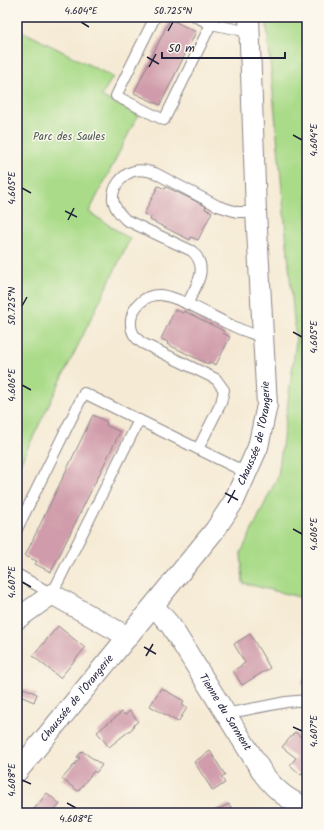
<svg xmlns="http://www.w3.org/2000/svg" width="324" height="830" font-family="Kalam,sans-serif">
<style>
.green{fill:#aadb89;stroke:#667e62}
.building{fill:#d09baa}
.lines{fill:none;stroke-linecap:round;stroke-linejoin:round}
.service-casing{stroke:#8c8688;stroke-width:12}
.minor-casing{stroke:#8c8688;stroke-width:22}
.service{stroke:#fff;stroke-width:10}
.minor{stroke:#fff;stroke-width:20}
.ticks{fill:none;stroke:#22223b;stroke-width:1.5}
.labels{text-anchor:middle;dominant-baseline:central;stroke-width:3;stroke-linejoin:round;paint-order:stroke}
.park-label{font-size:11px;fill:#4b5a52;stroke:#fbf7ec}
.street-label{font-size:11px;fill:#22223b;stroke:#fbf7ec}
.neatline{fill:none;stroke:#22223b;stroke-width:1.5}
.ticks-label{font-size:10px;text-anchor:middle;fill:#22223b}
</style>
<rect width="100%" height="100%" fill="#fbf7ec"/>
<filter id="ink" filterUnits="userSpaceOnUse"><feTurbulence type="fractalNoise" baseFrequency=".025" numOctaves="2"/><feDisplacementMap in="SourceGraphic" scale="8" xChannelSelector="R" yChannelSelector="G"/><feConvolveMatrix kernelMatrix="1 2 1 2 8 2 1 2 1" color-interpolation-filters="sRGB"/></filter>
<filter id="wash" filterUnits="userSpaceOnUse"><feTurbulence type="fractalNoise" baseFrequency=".012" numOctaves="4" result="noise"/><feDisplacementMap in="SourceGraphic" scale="16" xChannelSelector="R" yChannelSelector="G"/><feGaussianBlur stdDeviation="0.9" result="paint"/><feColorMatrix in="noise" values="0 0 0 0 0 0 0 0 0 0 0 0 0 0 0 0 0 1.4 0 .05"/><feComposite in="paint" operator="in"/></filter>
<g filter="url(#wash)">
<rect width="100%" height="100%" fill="#f5ead4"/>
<g class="green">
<path d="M 266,17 L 307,17 L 307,599 L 243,583 L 241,553 L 278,476 L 296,341 Z"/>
<path d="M 22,31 L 113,77 L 101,96 L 138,115 L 89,212 L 130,239 L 17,470 L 17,42 Z"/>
</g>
<g id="blocks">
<g class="building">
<path d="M 170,19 L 196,32 L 160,105 L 134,93 Z"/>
<path d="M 158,186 L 165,189 L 166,187 L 206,206 L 205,209 L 212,212 L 198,240 L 191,237 L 190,240 L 150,220 L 151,217 L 144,214 Z"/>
<path d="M 175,310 L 176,310 L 183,313 L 184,311 L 224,331 L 223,333 L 230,337 L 216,365 L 209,362 L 208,364 L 167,344 L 168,342 L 161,339 Z"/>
<path d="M 93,415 L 107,422 L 106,425 L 120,432 L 51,572 L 35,564 L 37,561 L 25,556 Z"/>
<path d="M 58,626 L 85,648 L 60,678 L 33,656 Z"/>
<path d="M 250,634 L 270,668 L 242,685 L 233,671 L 245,663 L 234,644 Z"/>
<path d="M 307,676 L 307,689 L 301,683 Z"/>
<path d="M 24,688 L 37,694 L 34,702 L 20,696 Z"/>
<path d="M 161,688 L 184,701 L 182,705 L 187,708 L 178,722 L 150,706 Z"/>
<path d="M 130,711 L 138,721 L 133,726 L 133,728 L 109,747 L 97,732 L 122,712 L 125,715 Z"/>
<path d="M 295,732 L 307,742 L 307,768 L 301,775 L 290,765 L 296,758 L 282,747 Z"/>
<path d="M 82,751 L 102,765 L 96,773 L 94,771 L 78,791 L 62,779 L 80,758 L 77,757 Z"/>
<path d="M 210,751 L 225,775 L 221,777 L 225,783 L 213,791 L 194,762 Z"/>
<path d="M 47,793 L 60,804 L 55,810 L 60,813 L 31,813 Z"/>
<path d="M 229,804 L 234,813 L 213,813 L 212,812 Z"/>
</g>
</g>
</g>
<g filter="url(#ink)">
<use href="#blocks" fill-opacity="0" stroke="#8c8688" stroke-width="1"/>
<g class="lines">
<g class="service-casing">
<g id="service">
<path d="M 155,17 L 116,96 L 164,120 L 211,24"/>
<path d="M 196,17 L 211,24 L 249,32"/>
<path d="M 187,304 C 196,286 210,268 192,251 L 126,220 C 120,214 114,208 113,199 C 112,188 122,174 134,171 C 141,169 148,171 155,173 L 218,206 L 237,212 L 256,212"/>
<path d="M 198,449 L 221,403 L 224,390 L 216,379 L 142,343 C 134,337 130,331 131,320 C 133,306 146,294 160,295 C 178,296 215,318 233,326 C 243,331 254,334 264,338"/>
<path d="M 17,529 L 84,393 L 247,473"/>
<path d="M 17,574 L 52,594 L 139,420"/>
<path d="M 225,714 L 286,702 L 307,700"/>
</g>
</g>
<g class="minor-casing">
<g id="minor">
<path id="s1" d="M 154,606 L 171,626 L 264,775 C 276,790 288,801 307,807"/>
<path d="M 17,619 L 52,594 L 128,637"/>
<path id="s2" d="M 17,772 L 215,530 L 234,501 L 258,447 L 267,405 L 256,212 L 249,17"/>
</g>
</g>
<use href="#service" class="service"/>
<use href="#minor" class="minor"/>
</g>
</g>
<path class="ticks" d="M 81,22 L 89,27M 168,31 L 173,22M 147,57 L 159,64M 149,67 L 156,54M 293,135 L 302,140M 22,188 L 31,193M 65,211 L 77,217M 68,220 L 74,208M 22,306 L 27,297M 293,332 L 302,337M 22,385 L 31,390M 225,493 L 238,500M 228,503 L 235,490M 293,529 L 302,534M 22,582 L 31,587M 144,647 L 156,654M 146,656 L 153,644M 293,727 L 302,731M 22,780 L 31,784M 67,803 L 76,808"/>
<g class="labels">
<g class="park-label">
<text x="69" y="137">Parc des Saules</text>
</g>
<g class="street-label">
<text stroke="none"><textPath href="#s2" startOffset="419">Chaussée de l'Orangerie</textPath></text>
<text stroke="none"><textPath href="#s2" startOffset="95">Chaussée de l'Orangerie</textPath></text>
<text stroke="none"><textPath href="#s1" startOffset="128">Tienne du Sarment</textPath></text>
</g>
</g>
<rect width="324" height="830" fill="none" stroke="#fbf7ec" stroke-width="44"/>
<path d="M162 52v6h123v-6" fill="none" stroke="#22223b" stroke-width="2"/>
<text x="168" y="52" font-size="12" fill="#22223b" stroke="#fbf7ec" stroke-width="3" paint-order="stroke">50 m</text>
<rect x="22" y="22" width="280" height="786" class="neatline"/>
<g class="ticks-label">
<text x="81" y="14">4.604°E</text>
<text x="173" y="14">50.725°N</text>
<text transform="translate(313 140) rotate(-90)" y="4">4.604°E</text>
<text transform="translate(11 188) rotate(-90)" y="4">4.605°E</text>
<text transform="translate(11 306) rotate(-90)" y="4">50.725°N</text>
<text transform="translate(313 337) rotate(-90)" y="4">4.605°E</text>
<text transform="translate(11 385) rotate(-90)" y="4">4.606°E</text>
<text transform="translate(313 534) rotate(-90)" y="4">4.606°E</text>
<text transform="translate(11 582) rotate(-90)" y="4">4.607°E</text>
<text transform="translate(313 731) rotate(-90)" y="4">4.607°E</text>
<text transform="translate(11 780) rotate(-90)" y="4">4.608°E</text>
<text x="76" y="822">4.608°E</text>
</g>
</svg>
